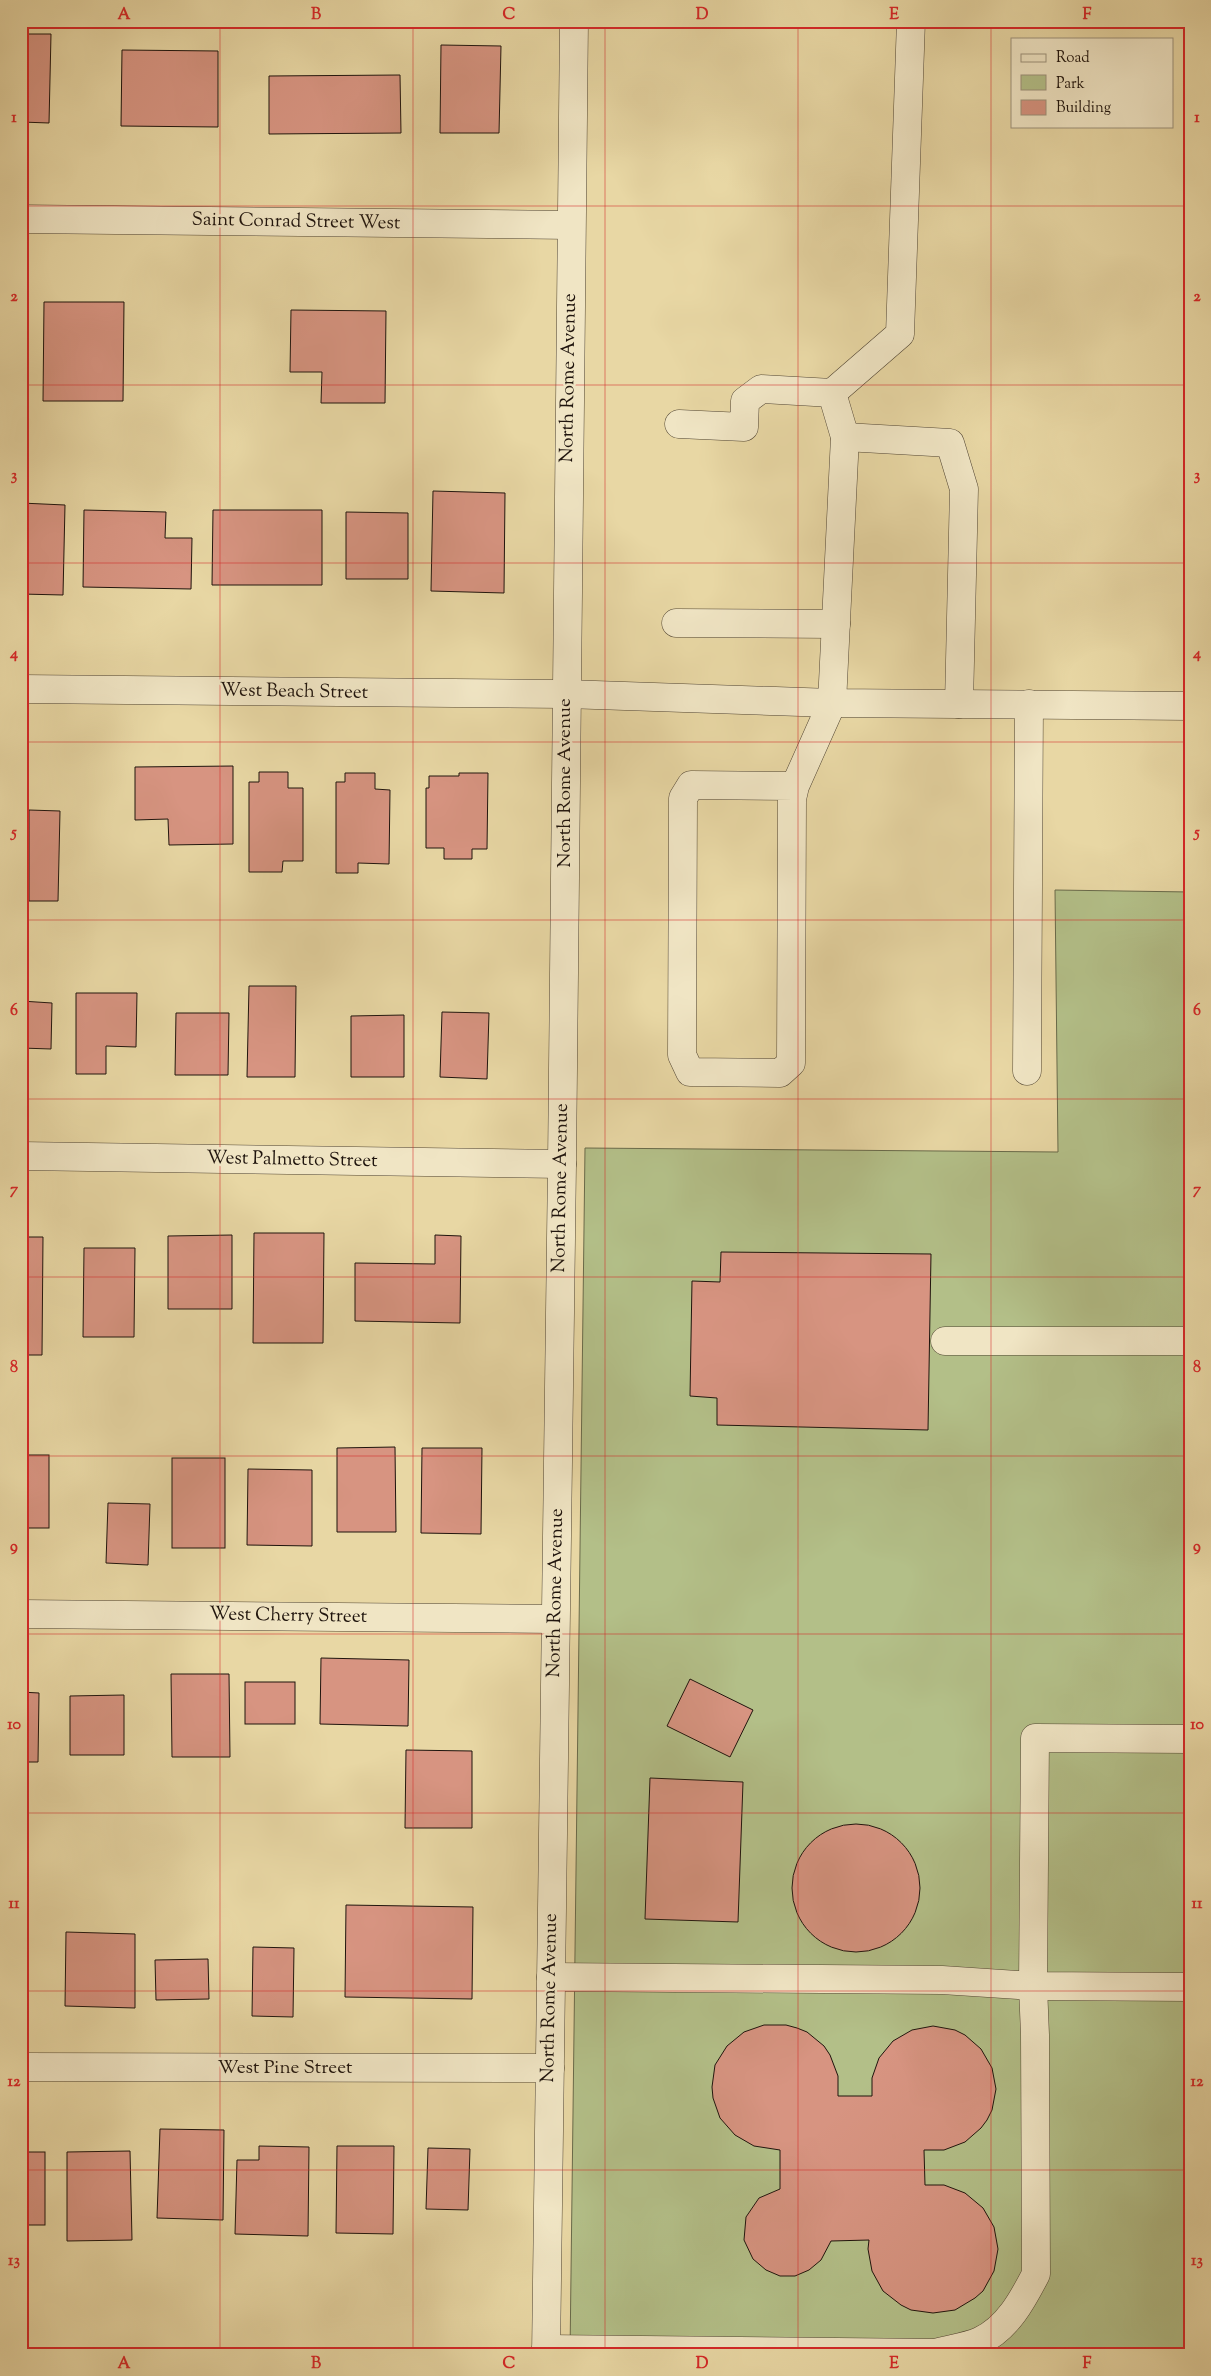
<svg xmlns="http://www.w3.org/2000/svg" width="1211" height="2376" font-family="'Sorts Mill Goudy',serif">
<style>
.green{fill:#b3bf88;stroke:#696a4a}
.building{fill:#d79481;stroke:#1f140d}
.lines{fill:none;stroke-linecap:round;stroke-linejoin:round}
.minor-casing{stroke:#514533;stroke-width:29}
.minor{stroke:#f0e5c4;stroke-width:28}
.grid{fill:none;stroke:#d62828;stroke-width:1;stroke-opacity:0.55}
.labels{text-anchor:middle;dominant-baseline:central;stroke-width:5;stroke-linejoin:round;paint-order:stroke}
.street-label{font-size:19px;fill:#1f140d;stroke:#f0e5c4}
.neatline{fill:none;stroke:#d62828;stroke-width:2}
.grid-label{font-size:16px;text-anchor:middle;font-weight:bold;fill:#d62828}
</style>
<rect width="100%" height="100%" fill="#e8d7a4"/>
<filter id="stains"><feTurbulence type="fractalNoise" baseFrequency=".004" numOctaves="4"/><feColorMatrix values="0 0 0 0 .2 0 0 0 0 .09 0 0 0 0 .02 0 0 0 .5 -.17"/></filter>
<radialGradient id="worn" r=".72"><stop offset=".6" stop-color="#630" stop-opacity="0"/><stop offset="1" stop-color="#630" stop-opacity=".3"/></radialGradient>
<path class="green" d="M 1055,890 L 1190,892 L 1190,2355 L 570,2355 L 585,1148 L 1058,1152 Z"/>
<g class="building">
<path d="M 21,34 L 51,34 L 49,123 L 21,122 Z"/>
<path d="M 441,45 L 501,46 L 499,133 L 440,133 Z"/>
<path d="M 122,50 L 218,51 L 218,127 L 121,126 Z"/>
<path d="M 400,75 L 401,133 L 269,134 L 269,76 Z"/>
<path d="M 44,302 L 124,302 L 123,401 L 43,401 Z"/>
<path d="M 291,310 L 386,311 L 385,403 L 321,403 L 322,372 L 290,372 Z"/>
<path d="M 433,491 L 505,493 L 504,593 L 431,591 Z"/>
<path d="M 21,503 L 65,505 L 63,595 L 21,594 Z"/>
<path d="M 84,510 L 166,512 L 165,538 L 192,538 L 191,589 L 83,587 Z"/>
<path d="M 213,510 L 322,510 L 322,585 L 212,585 Z"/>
<path d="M 346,512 L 408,513 L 408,579 L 346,579 Z"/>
<path d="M 233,766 L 233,844 L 169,845 L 168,819 L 135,820 L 135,767 Z"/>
<path d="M 259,772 L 288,772 L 288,788 L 303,788 L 303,861 L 283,861 L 282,872 L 249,872 L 249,782 L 259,782 Z"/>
<path d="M 345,773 L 375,773 L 375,789 L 390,790 L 389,864 L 358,863 L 358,873 L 336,873 L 336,782 L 345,782 Z"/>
<path d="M 459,773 L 488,773 L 487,849 L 472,849 L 472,859 L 444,859 L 444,848 L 426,848 L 426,788 L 429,788 L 429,776 L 459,776 Z"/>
<path d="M 21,779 L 28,779 L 26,810 L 29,810 L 29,901 L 21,900 Z"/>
<path d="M 29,810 L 60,811 L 58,901 L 29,901 Z"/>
<path d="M 249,986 L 296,986 L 295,1077 L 247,1077 Z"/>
<path d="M 76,993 L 137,993 L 136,1047 L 106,1046 L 106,1074 L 76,1074 Z"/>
<path d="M 21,1001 L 52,1003 L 51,1049 L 21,1048 Z"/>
<path d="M 442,1012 L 489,1013 L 487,1079 L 440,1077 Z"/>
<path d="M 176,1013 L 229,1013 L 228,1075 L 175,1075 Z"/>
<path d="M 404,1015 L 404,1077 L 351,1077 L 351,1016 Z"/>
<path d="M 254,1233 L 324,1233 L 323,1343 L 253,1343 Z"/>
<path d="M 232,1235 L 232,1309 L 168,1309 L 168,1236 Z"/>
<path d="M 435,1235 L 461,1236 L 460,1323 L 355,1321 L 355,1263 L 435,1264 Z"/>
<path d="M 21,1237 L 43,1237 L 42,1355 L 21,1355 Z"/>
<path d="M 84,1248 L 135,1248 L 134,1337 L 83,1337 Z"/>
<path d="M 721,1252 L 931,1254 L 928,1430 L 717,1425 L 717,1398 L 690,1396 L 692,1281 L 720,1282 Z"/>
<path d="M 395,1447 L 396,1532 L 337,1532 L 337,1448 Z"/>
<path d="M 422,1448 L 482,1448 L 481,1534 L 421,1533 Z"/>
<rect x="21" y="1455" width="28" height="73"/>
<rect x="172" y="1458" width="53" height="90"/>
<path d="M 248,1469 L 312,1470 L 312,1546 L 247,1545 Z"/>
<path d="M 108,1503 L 150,1504 L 148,1565 L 106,1563 Z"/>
<path d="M 321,1658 L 409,1660 L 408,1726 L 320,1724 Z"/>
<path d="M 171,1674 L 229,1674 L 230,1757 L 172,1757 Z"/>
<path d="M 690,1679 L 753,1710 L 730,1757 L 667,1726 Z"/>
<rect x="245" y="1682" width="50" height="42"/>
<path d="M 21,1692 L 39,1693 L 38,1762 L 21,1762 Z"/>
<path d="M 124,1695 L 124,1755 L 70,1755 L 70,1696 Z"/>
<path d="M 406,1750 L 472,1751 L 472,1828 L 405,1828 Z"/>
<path d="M 650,1778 L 743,1782 L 738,1922 L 645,1919 Z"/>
<circle cx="856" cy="1888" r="64"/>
<path d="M 346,1905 L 473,1907 L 472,1999 L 345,1997 Z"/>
<path d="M 66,1932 L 135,1934 L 135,2008 L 65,2006 Z"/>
<path d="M 253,1947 L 294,1948 L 293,2017 L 252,2016 Z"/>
<path d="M 208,1959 L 209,1999 L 156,2000 L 155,1960 Z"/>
<path d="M 764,2025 L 786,2025 L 797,2028 L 807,2032 L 824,2046 L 830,2055 L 838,2076 L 838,2096 L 872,2096 L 872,2078 L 879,2058 L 893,2041 L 912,2030 L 933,2026 L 955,2030 L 965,2035 L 981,2049 L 992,2068 L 996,2089 L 992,2110 L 987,2120 L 981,2128 L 965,2142 L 944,2150 L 924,2150 L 925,2185 L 944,2185 L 965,2193 L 983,2208 L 994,2227 L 998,2249 L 994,2271 L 983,2291 L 975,2298 L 955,2310 L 933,2313 L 911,2310 L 901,2305 L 883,2291 L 872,2271 L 868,2249 L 869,2240 L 831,2241 L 821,2260 L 809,2270 L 795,2276 L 780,2276 L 766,2270 L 753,2259 L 744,2240 L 746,2217 L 759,2198 L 780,2189 L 780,2150 L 754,2146 L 735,2135 L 720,2118 L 713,2098 L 712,2087 L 715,2065 L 727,2046 L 744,2032 Z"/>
<path d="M 160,2129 L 224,2130 L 223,2220 L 157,2218 Z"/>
<path d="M 259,2146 L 309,2147 L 308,2236 L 235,2234 L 237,2160 L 259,2160 Z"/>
<path d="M 337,2146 L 394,2146 L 393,2234 L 336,2233 Z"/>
<path d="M 428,2148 L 470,2149 L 468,2210 L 426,2209 Z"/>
<path d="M 130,2151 L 132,2240 L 67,2241 L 67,2152 Z"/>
<rect x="21" y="2152" width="24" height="73"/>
</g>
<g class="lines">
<g class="minor-casing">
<g id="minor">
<path d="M 21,219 L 571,225"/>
<path d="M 832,393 L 900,334 L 911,21"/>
<path d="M 679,424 L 744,427 L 745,401 L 761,389 L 832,393 L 845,437 L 832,703 L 795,786 L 792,799 L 791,1063 L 780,1073 L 690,1072 L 682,1055 L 683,798 L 691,785 L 795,786"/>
<path d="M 845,437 L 950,443 L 964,489 L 959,704"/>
<path d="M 676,623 L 836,624"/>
<path d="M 21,689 L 566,694 L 832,703 L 1190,706"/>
<path d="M 1027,1071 L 1029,704"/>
<path d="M 21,1156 L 562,1164"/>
<path d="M 945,1341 L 1190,1341"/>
<path d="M 21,1614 L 555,1619"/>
<path d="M 1190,1739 L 1035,1738 L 1033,1986 L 1190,1987"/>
<path d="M 21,2067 L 550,2068"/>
<path d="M 546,2349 L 935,2353 C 949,2349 967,2347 980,2341 C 1008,2328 1023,2299 1036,2274 L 1035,2035 L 1033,1986 L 942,1980 L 551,1977"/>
<path d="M 546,2355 L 562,1164 L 574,21"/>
</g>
</g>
<use href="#minor" class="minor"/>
</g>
<path class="grid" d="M 220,21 L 220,2355M 413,21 L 413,2355M 605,21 L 605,2355M 798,21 L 798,2355M 991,21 L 991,2355M 21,206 L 1190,206M 21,385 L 1190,385M 21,563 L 1190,563M 21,742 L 1190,742M 21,920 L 1190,920M 21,1099 L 1190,1099M 21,1277 L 1190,1277M 21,1456 L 1190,1456M 21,1634 L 1190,1634M 21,1813 L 1190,1813M 21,1991 L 1190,1991M 21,2170 L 1190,2170"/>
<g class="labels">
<g class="street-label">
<text transform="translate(296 222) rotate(1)">Saint Conrad Street West</text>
<text transform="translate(569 378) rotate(-89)">North Rome Avenue</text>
<text transform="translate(294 692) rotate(1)">West Beach Street</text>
<text transform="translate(565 783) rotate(-90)">North Rome Avenue</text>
<text transform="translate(292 1160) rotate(1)">West Palmetto Street</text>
<text transform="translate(561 1188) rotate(-89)">North Rome Avenue</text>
<text transform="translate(556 1593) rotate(-89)">North Rome Avenue</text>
<text transform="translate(288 1616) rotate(1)">West Cherry Street</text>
<text transform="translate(550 1998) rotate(-89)">North Rome Avenue</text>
<text x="285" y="2068">West Pine Street</text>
</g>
</g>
<rect width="1211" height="2376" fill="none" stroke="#e8d7a4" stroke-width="55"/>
<rect x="1011" y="38" width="162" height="90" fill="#f0e5c4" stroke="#9c917b"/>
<rect x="1021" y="54" width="25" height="8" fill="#f0e5c4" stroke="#9c917b"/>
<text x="1056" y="62" font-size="15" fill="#1f140d">Road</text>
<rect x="1021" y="75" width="25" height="15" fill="#b3bf88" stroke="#9c917b"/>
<text x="1056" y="88" font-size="15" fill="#1f140d">Park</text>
<rect x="1021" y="100" width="25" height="15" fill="#d79481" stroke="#9c917b"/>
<text x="1056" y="112" font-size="15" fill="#1f140d">Building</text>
<rect x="28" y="28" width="1156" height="2320" class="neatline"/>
<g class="grid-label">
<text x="124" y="19">A</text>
<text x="316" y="19">B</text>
<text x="509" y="19">C</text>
<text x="702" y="19">D</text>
<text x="894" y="19">E</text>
<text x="1087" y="19">F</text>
<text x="14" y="122">1</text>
<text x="1197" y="122">1</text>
<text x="14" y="301">2</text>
<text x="1197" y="301">2</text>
<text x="14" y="480">3</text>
<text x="1197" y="480">3</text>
<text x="14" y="658">4</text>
<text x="1197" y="658">4</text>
<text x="14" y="837">5</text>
<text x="1197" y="837">5</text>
<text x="14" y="1015">6</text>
<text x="1197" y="1015">6</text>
<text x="14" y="1194">7</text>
<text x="1197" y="1194">7</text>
<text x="14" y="1372">8</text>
<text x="1197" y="1372">8</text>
<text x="14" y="1551">9</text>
<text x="1197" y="1551">9</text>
<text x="14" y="1729">10</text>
<text x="1197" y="1729">10</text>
<text x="14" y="1908">11</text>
<text x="1197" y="1908">11</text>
<text x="14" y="2086">12</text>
<text x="1197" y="2086">12</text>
<text x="14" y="2265">13</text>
<text x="1197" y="2265">13</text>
<text x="124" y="2368">A</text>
<text x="316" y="2368">B</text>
<text x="509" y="2368">C</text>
<text x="702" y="2368">D</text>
<text x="894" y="2368">E</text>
<text x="1087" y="2368">F</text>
</g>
<rect width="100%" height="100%" filter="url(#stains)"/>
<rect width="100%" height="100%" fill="url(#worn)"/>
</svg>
